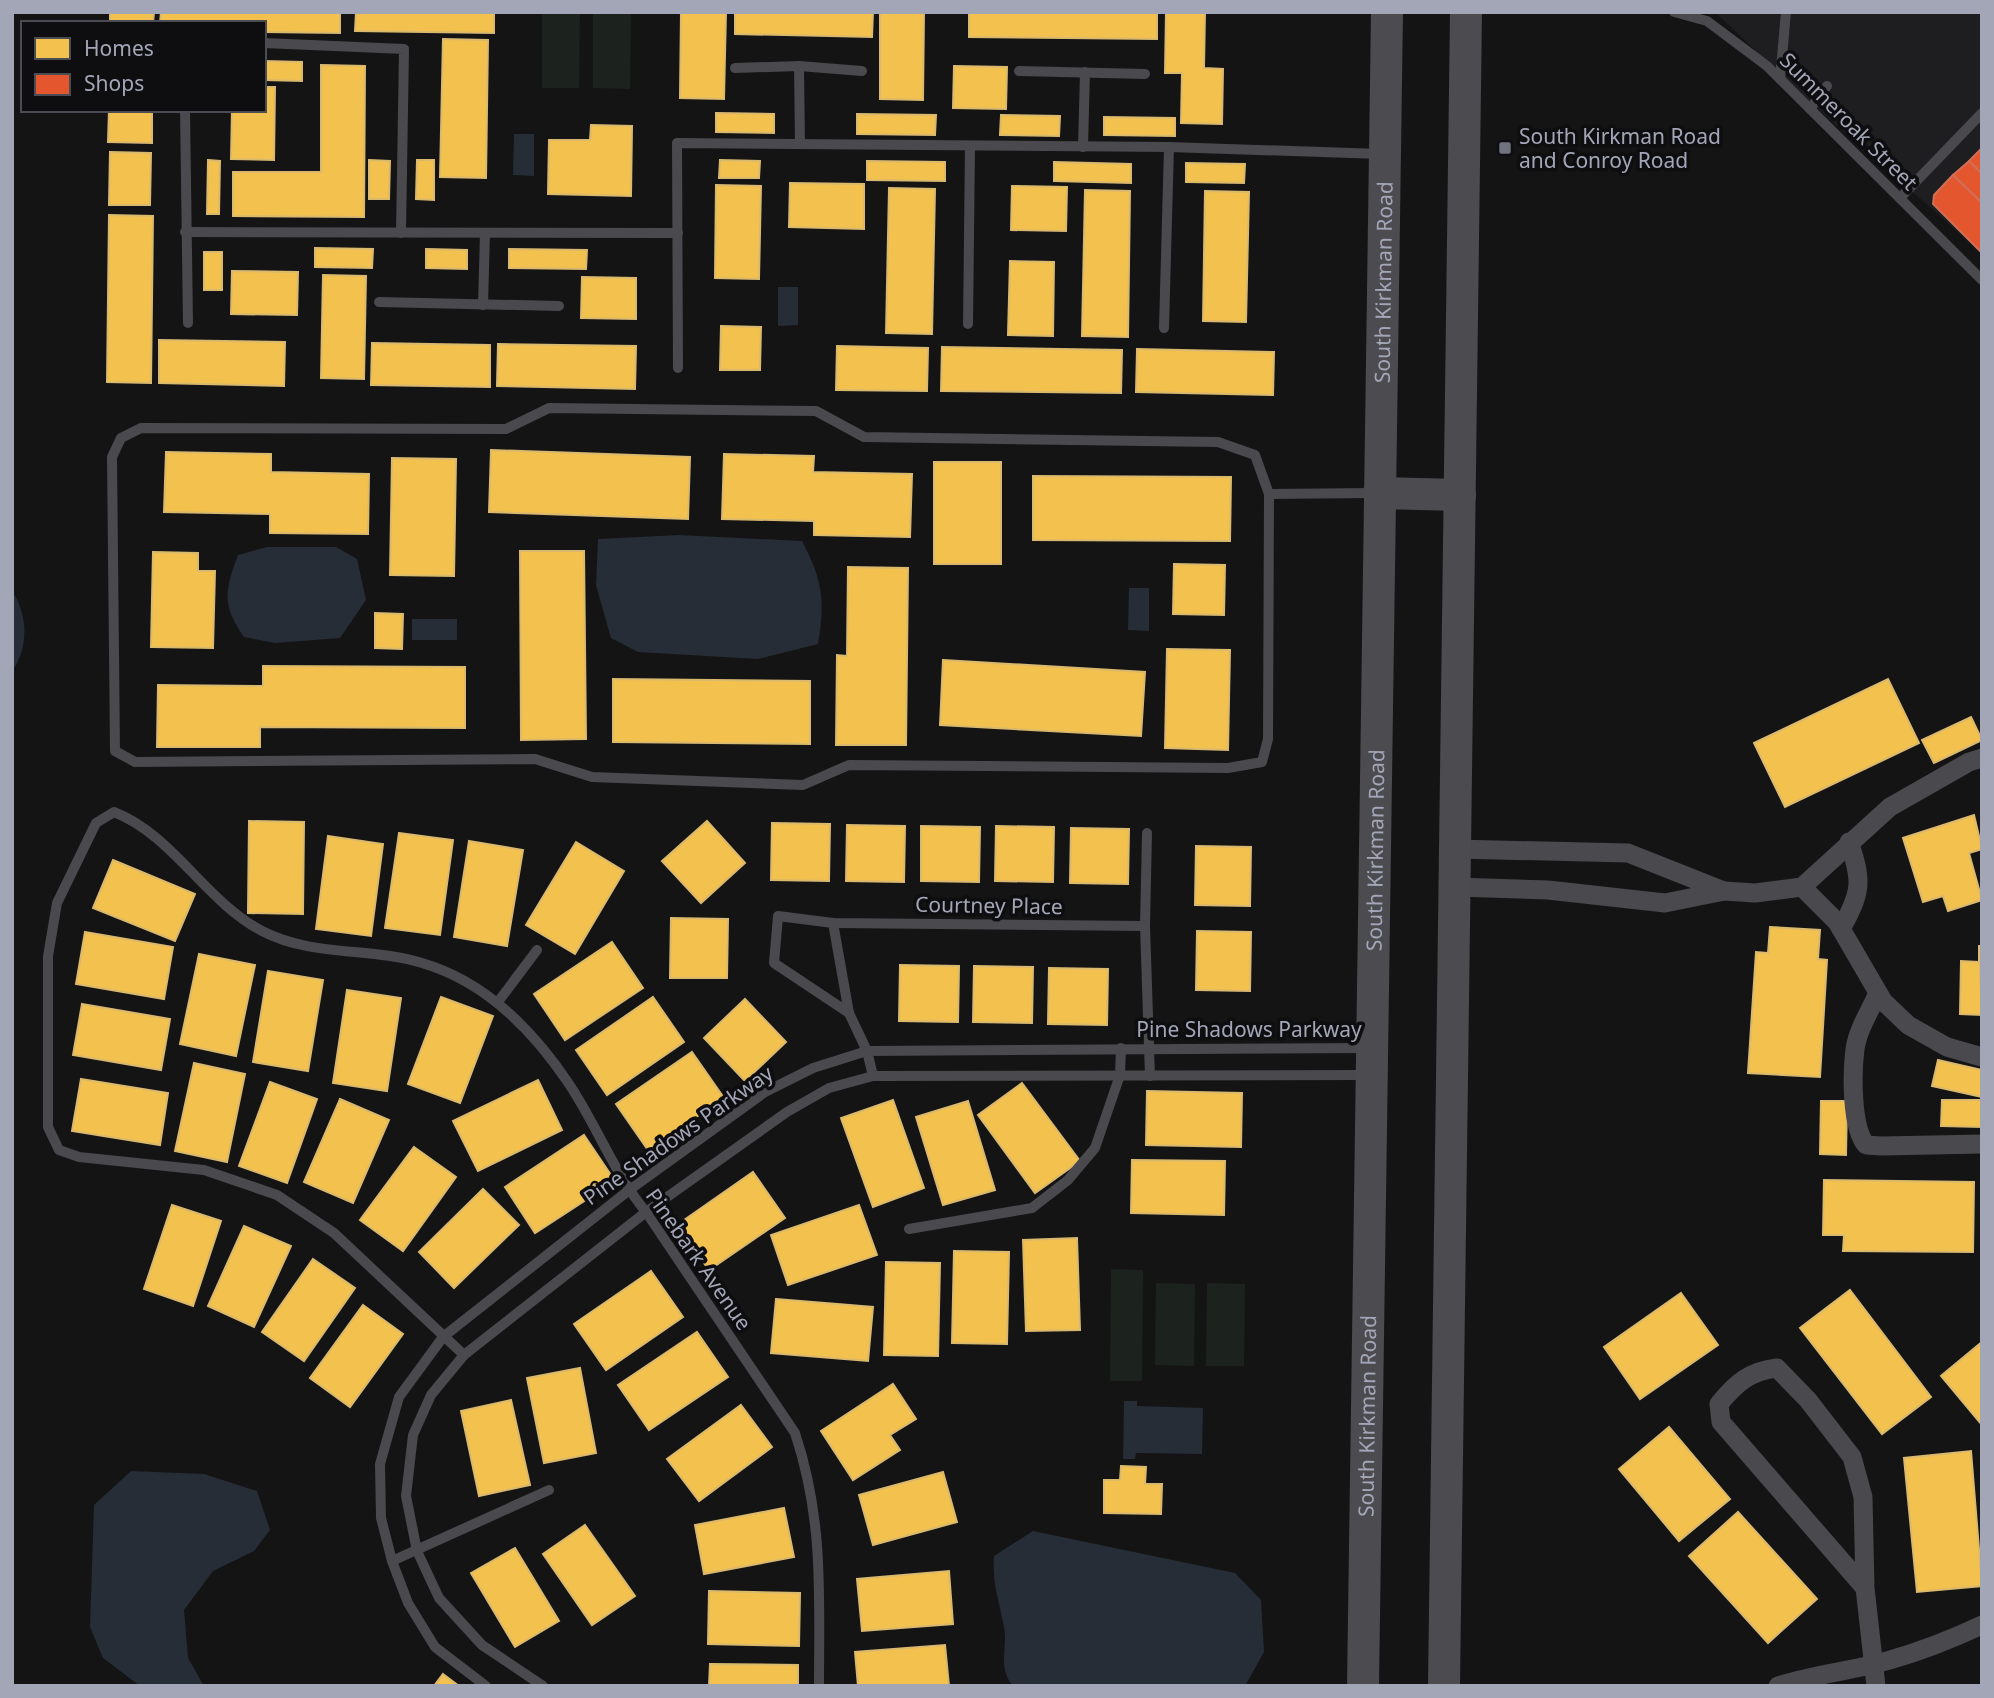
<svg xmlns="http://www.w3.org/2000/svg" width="1994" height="1698" font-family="'Noto Sans',sans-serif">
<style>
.built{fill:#1e1e20}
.green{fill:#1c231e}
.water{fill:#262d37}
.homes{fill:#f2c14e;stroke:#dab96e;stroke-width:2}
.shops{fill:#e4572e;stroke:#d06f57;stroke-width:2}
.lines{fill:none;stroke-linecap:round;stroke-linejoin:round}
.service{stroke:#49494e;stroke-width:10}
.minor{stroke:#49494e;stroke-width:19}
.primary{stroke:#4b4b50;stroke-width:32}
.poi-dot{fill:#71737e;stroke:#0e0e10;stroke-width:2.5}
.labels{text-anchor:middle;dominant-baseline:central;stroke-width:7;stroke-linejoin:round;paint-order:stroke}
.street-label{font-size:21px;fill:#a3a6b7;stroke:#0e0e10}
.poi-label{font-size:21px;fill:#a3a6b7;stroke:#0e0e10;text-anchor:start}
</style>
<rect width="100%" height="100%" fill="#141414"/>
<path class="built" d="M 1711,12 L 1982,12 L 1982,253 L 1801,94 L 1717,14 Z"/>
<g class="green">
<path d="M 542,12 L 580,12 L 579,88 L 542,88 Z"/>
<path d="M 593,12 L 631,12 L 630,89 L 593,88 Z"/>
<path d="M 1111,1269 L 1143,1270 L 1142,1381 L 1110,1381 Z"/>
<path d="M 1156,1283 L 1195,1284 L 1194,1366 L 1155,1365 Z"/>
<path d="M 1207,1283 L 1245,1284 L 1244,1366 L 1206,1366 Z"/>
</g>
<g class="water">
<path d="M 514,134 L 534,134 L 534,176 L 513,175 Z"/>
<path d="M 778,287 L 798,287 L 798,325 L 778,326 Z"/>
<path d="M 679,535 L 802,541 C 823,581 825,601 818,644 L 758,659 L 638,652 L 611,638 L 596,585 L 598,539 Z"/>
<path d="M 267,547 L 336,547 L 357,559 L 366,600 L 340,638 L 275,643 L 244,637 C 221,605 225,590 238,555 Z"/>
<path d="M 1129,588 L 1149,588 L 1149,631 L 1128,630 Z"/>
<path d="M 12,591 C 28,614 29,648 12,671 Z"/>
<rect x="412" y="619" width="45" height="21"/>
<path d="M 1124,1401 L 1137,1401 L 1137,1406 L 1203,1408 L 1202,1454 L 1136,1453 L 1135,1459 L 1123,1459 Z"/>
<path d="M 131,1471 L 204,1474 L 257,1491 L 270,1530 L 254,1551 L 213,1571 L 184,1610 L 188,1658 L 204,1686 L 140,1686 L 103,1658 L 90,1627 L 94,1505 Z"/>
<path d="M 1033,1531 L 1235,1573 L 1261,1600 L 1264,1652 L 1245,1686 L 1013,1686 C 997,1667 1008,1649 1004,1627 C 999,1600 992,1584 994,1556 Z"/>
</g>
<g class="homes">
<path d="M 110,12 L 154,12 L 153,23 L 110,23 Z"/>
<path d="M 161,12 L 340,12 L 340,33 L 264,32 L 264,23 L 160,23 Z"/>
<path d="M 356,12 L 494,12 L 494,33 L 355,31 Z"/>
<path d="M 681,12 L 726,12 L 724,99 L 680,98 Z"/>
<path d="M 735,12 L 873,12 L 872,37 L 735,34 Z"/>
<path d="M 880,12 L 924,12 L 923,100 L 880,99 Z"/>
<path d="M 969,12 L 1157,12 L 1157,39 L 969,37 Z"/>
<path d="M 1166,12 L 1205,12 L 1204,68 L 1223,69 L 1222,124 L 1181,123 L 1182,73 L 1165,73 Z"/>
<path d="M 443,39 L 488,40 L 486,178 L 440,177 Z"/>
<path d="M 264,61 L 302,62 L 302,81 L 264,80 Z"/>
<path d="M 321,65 L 365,66 L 364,217 L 233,216 L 233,172 L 321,172 Z"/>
<path d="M 954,66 L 1007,67 L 1006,109 L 953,108 Z"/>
<path d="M 264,87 L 275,87 L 274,160 L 231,159 L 232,110 L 264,110 Z"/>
<path d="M 109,110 L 152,110 L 152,143 L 108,142 Z"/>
<path d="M 716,113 L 774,114 L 774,133 L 716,132 Z"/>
<path d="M 857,114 L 936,115 L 935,135 L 857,134 Z"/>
<path d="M 1001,115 L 1060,116 L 1059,136 L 1000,135 Z"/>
<path d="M 1104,117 L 1175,118 L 1175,136 L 1104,135 Z"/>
<path d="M 591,125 L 632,126 L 631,196 L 548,194 L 549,140 L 590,140 Z"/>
<path d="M 110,152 L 151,153 L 150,205 L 109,205 Z"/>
<path d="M 208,160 L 220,161 L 219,214 L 207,214 Z"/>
<path d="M 369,160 L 390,161 L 389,199 L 369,199 Z"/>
<path d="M 417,160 L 434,160 L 434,200 L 416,199 Z"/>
<path d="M 720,160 L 760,161 L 759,178 L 719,178 Z"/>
<path d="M 867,161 L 945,162 L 945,181 L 867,180 Z"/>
<path d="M 1054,162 L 1131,164 L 1131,183 L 1054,181 Z"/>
<path d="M 1186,163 L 1245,164 L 1244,183 L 1186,182 Z"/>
<path d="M 790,183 L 864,184 L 864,229 L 789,227 Z"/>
<path d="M 716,185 L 761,186 L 759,279 L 715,278 Z"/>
<path d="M 1012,186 L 1067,187 L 1066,231 L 1011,230 Z"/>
<path d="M 889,188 L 935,189 L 932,334 L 886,333 Z"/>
<path d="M 1085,190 L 1130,191 L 1128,337 L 1082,336 Z"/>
<path d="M 1205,191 L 1249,192 L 1246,322 L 1203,321 Z"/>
<path d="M 109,215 L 153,216 L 151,383 L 107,382 Z"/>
<path d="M 315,248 L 373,249 L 372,268 L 315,267 Z"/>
<path d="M 426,249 L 467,250 L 467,269 L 426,268 Z"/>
<path d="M 509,249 L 587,250 L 586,269 L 509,268 Z"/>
<rect x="204" y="252" width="18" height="38"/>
<path d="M 1010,261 L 1054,262 L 1053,336 L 1008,335 Z"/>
<path d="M 232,271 L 298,272 L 297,315 L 231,314 Z"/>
<path d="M 323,275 L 366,276 L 364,379 L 321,378 Z"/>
<path d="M 582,277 L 636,278 L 636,319 L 581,318 Z"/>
<path d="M 721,326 L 761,327 L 760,370 L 720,370 Z"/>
<path d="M 159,340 L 285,342 L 284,386 L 159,383 Z"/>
<path d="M 372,343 L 490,345 L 490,387 L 371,385 Z"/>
<path d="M 498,344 L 636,346 L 635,389 L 497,386 Z"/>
<path d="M 837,346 L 928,348 L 927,391 L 836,390 Z"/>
<path d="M 942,347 L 1122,350 L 1121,393 L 941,391 Z"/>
<path d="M 1137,349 L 1274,352 L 1273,395 L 1136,392 Z"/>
<path d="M 491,450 L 690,457 L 688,519 L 489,512 Z"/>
<path d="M 166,452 L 271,454 L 271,472 L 369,474 L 368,534 L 270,533 L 270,514 L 164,512 Z"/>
<path d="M 724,454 L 814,456 L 813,472 L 912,474 L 910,537 L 814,535 L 814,521 L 722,519 Z"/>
<path d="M 392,458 L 456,459 L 454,576 L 390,575 Z"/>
<rect x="934" y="462" width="67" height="102"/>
<path d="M 1033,476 L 1231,477 L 1230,541 L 1033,540 Z"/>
<path d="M 520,551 L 584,551 L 586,739 L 521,740 Z"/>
<path d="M 153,552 L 198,553 L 198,571 L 215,571 L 213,648 L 151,647 Z"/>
<path d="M 1174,564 L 1225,565 L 1224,615 L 1173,614 Z"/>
<path d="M 848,567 L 908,568 L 906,745 L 836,745 L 837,655 L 847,656 Z"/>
<path d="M 375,613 L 403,614 L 402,649 L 375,648 Z"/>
<path d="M 1167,649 L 1230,650 L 1228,750 L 1165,748 Z"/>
<path d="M 943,660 L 1145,672 L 1141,736 L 940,725 Z"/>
<path d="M 263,666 L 465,667 L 465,728 L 260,727 L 260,747 L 157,747 L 158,685 L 263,686 Z"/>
<path d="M 613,679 L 810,681 L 810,744 L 613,742 Z"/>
<path d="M 1888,679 L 1919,743 L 1785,807 L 1754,743 Z"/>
<path d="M 1971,717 L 1982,740 L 1934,763 L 1922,740 Z"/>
<path d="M 1974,815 L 1982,849 L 1969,853 L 1982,900 L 1948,911 L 1943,896 L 1923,902 L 1903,838 Z"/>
<path d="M 249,821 L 304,822 L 303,914 L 248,913 Z"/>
<path d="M 707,821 L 745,863 L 701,903 L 662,861 Z"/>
<path d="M 772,823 L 830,824 L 829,881 L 771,880 Z"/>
<path d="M 847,825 L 905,826 L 904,882 L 846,881 Z"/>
<path d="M 921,826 L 980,827 L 979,882 L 921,881 Z"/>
<path d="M 996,826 L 1054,827 L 1053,882 L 995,881 Z"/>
<path d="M 1071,828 L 1129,829 L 1128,884 L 1070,883 Z"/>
<path d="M 399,833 L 453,840 L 440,935 L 385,928 Z"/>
<path d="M 328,836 L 383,844 L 371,936 L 316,929 Z"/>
<path d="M 469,841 L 523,850 L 507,946 L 454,937 Z"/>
<path d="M 576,842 L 624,871 L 575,954 L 526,925 Z"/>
<path d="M 1196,846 L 1251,847 L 1250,906 L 1195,905 Z"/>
<path d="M 113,860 L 195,894 L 175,941 L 93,908 Z"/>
<path d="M 671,918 L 728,919 L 727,978 L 670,978 Z"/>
<path d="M 1770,927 L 1820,930 L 1818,959 L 1827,960 L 1820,1077 L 1748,1073 L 1756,952 L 1768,953 Z"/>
<path d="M 1197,931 L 1251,932 L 1250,991 L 1196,990 Z"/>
<path d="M 85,932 L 173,947 L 164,999 L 76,984 Z"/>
<path d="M 612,942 L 643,988 L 565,1040 L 534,994 Z"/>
<path d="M 1979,945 L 1982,1015 L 1960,1014 L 1961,961 L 1979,962 Z"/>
<path d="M 199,954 L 255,965 L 236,1056 L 180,1044 Z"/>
<path d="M 900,965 L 959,966 L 958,1022 L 899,1021 Z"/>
<path d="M 974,966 L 1033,967 L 1032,1023 L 973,1022 Z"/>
<path d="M 1049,968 L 1108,969 L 1107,1025 L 1048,1024 Z"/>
<path d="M 268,971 L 323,980 L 308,1071 L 253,1062 Z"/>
<path d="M 347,990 L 401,998 L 387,1091 L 333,1083 Z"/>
<path d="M 441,997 L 493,1016 L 460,1103 L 408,1084 Z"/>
<path d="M 653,997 L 684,1042 L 607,1095 L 576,1050 Z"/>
<path d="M 745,999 L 786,1042 L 745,1081 L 704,1038 Z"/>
<path d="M 82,1004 L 170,1019 L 161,1070 L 73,1055 Z"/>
<path d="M 692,1052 L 724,1098 L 648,1150 L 616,1104 Z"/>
<path d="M 1938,1060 L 1982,1070 L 1982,1097 L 1932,1086 Z"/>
<path d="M 194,1063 L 245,1074 L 227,1162 L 175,1151 Z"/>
<path d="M 81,1079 L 168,1093 L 160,1145 L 72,1131 Z"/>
<path d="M 538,1080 L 562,1130 L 478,1171 L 453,1121 Z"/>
<path d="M 270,1082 L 317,1099 L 287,1183 L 239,1166 Z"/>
<path d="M 1022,1083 L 1080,1161 L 1035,1193 L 978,1115 Z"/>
<path d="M 1147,1091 L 1242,1093 L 1241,1147 L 1146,1145 Z"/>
<path d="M 340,1099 L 389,1120 L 353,1203 L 304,1182 Z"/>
<path d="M 893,1100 L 924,1188 L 873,1207 L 841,1118 Z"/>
<path d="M 1942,1100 L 1982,1100 L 1982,1127 L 1941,1126 Z"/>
<path d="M 968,1101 L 995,1190 L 943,1205 L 916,1117 Z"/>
<path d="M 1821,1101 L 1847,1101 L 1846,1155 L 1820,1154 Z"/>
<path d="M 584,1135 L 615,1181 L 535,1233 L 505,1187 Z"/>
<path d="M 414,1147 L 456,1177 L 403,1251 L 360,1220 Z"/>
<path d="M 1132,1160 L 1225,1161 L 1224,1215 L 1131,1213 Z"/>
<path d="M 753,1172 L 785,1218 L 709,1270 L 677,1225 Z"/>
<path d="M 1824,1180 L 1974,1182 L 1973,1252 L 1843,1251 L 1844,1235 L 1823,1235 Z"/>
<path d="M 483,1189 L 519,1225 L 454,1288 L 419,1252 Z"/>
<path d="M 172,1205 L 221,1221 L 193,1306 L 144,1289 Z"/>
<path d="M 859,1205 L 877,1255 L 788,1285 L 771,1235 Z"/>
<path d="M 244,1226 L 291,1246 L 254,1327 L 208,1306 Z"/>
<path d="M 1077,1238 L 1080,1330 L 1026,1331 L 1023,1240 Z"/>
<path d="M 954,1251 L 1009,1252 L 1007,1344 L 952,1343 Z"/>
<path d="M 313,1259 L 355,1288 L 304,1361 L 262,1332 Z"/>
<path d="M 886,1262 L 940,1263 L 938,1356 L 884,1355 Z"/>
<path d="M 651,1271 L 683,1317 L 606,1370 L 574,1324 Z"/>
<path d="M 1850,1290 L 1931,1397 L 1882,1434 L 1800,1328 Z"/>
<path d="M 1681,1293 L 1718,1345 L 1640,1399 L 1604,1347 Z"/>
<path d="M 776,1299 L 873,1307 L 868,1361 L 771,1353 Z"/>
<path d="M 363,1305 L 403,1334 L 350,1407 L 310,1378 Z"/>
<path d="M 697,1332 L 728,1377 L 649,1430 L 618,1385 Z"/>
<path d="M 1982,1342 L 1982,1425 L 1941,1376 Z"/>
<path d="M 580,1368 L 596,1453 L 544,1463 L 527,1378 Z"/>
<path d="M 893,1384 L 916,1419 L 890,1435 L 900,1450 L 853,1480 L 821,1431 Z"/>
<path d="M 511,1400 L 530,1485 L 479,1496 L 461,1411 Z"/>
<path d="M 741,1405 L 772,1447 L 699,1501 L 667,1459 Z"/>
<path d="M 1669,1427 L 1730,1499 L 1679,1541 L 1619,1469 Z"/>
<path d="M 1971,1451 L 1982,1586 L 1917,1592 L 1904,1458 Z"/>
<path d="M 1121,1466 L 1146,1467 L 1145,1484 L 1162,1484 L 1161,1514 L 1104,1513 L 1104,1480 L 1120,1480 Z"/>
<path d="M 943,1472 L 957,1522 L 873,1545 L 859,1495 Z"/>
<path d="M 784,1508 L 794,1557 L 704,1574 L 695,1525 Z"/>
<path d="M 1738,1512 L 1817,1599 L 1768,1643 L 1689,1556 Z"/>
<path d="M 585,1525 L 635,1596 L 592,1625 L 543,1554 Z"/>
<path d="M 515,1548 L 559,1621 L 515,1647 L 471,1573 Z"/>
<path d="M 949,1571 L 953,1624 L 862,1631 L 857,1579 Z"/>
<path d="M 709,1591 L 800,1593 L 799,1646 L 708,1644 Z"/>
<path d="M 945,1645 L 949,1686 L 858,1686 L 855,1652 Z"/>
<path d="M 710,1664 L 798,1665 L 798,1686 L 709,1686 Z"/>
<path d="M 443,1674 L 459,1686 L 434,1686 Z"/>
</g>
<g class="shops">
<path d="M 1981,149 L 1982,150 L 1982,174 L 1969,161 Z"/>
<path d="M 1969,161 L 1982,174 L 1982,203 L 1953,175 Z"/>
<path d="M 1953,175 L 1982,203 L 1982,253 L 1933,204 L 1934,195 Z"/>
</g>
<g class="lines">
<g class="service">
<path d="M 1674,12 L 1707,21 L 1767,66 L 1982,280"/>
<path d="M 264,43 L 404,49 L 401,233"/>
<path d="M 799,66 L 800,144"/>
<path d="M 735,68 L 799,66 L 862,71"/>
<path d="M 1019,71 L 1145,74"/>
<path d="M 1780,79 L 1786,12"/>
<path d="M 1810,109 L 1827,86"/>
<path d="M 185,110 L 188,323"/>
<path d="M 1083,147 L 1085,72"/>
<path d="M 1900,198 L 1982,113"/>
<path d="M 185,232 L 678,233"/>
<path d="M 379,302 L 559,306"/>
<path d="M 483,305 L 485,233"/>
<path d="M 968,324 L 970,146"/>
<path d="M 1164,328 L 1169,147"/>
<path d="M 678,368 L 677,143 L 1169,147 L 1381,154"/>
<path d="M 549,408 L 816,411 L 864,437 L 1218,442 L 1255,455 L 1269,494 L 1268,739 L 1262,762 L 1228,768 L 849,765 L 803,785 L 592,777 L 535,759 L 135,762 L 115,751 L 112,457 L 121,438 L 141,428 L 506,429 Z"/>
<path d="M 1269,494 L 1373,493"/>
<path d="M 1147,833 L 1145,926 L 1150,1076"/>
<path d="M 833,923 L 849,1013 L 867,1051 L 873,1076"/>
<path d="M 498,1002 L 537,950"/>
<path d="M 849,1013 L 774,963 L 778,916 L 833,923 L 1145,926"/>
<path d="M 909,1229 L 1032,1208 L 1068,1180 L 1095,1148 L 1120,1075 L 1121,1048"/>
<path d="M 464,1355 L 334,1233 L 277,1195 L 204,1170 L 79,1157 L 59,1150 L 48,1127 L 48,956 L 57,903 L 96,823 L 114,812 C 173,835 205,901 262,931 C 312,957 370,947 422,963 C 484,981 531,1028 567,1081 C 596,1123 613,1172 646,1212 L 795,1433 C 824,1520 819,1596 819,1686"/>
<path d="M 392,1561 L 549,1490"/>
<path d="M 486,1686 L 435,1647 L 408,1603 L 392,1561 L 381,1518 L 380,1464 L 399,1397 L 443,1337 L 628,1191 L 765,1092 L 813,1068 L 867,1051 L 1368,1048"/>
<path d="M 543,1686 L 482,1645 L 439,1598 L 417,1551 L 406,1496 L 413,1435 L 431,1395 L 464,1355 L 646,1212 L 787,1112 L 829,1088 L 873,1076 L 1368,1075"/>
</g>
<g class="minor">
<path d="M 1455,849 L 1628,853 L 1724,891"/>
<path d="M 1455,887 L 1548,890 L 1665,903 L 1724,891 L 1755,893 L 1802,887 L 1890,807 L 1969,762 L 1982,758"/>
<path d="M 1802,887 L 1837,922 L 1883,1001 L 1908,1025 L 1947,1047 L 1982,1057"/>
<path d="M 1841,929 C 1861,893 1863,882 1849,842"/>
<path d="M 1878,993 C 1870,1011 1858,1029 1855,1049 C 1852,1072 1851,1127 1866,1145 L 1882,1146 L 1982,1144"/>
<path d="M 1865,1588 L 1721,1422 L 1719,1404 C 1736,1383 1750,1371 1777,1368 L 1808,1400 L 1852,1457 L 1863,1497 L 1865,1588 L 1876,1686"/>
<path d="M 1778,1686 C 1815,1674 1853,1671 1890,1660 C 1922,1651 1952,1639 1982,1625"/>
</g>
<g class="primary">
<path d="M 1379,493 L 1460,495"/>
<path id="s1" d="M 1363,1686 L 1387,12"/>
<path d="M 1444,1686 L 1466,12"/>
</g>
</g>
<rect class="poi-dot" x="1498" y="141" width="14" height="14" rx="3.5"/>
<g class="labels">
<g class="street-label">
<text transform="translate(1849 121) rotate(45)">Summeroak Street</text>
<text stroke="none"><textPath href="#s1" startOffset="1404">South Kirkman Road</textPath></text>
<text stroke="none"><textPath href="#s1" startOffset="836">South Kirkman Road</textPath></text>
<text transform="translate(989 905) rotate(1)">Courtney Place</text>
<text x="1249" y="1029">Pine Shadows Parkway</text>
<text transform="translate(678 1135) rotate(-35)">Pine Shadows Parkway</text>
<text transform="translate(699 1259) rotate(55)">Pinebark Avenue</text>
<text stroke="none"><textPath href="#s1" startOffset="270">South Kirkman Road</textPath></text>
</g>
<g class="poi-label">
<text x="1519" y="136">South Kirkman Road<tspan x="1519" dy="24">and Conroy Road</tspan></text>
</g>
</g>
<rect width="1994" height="1698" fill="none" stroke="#a3a6b7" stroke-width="28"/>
<rect x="21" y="21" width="245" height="91" fill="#0e0e10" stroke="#4a4b53" stroke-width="2"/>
<rect x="35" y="38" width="35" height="21" fill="#f2c14e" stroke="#4a4b53" stroke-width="2"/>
<text x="84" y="56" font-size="21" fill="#a3a6b7">Homes</text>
<rect x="35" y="74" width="35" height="21" fill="#e4572e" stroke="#4a4b53" stroke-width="2"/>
<text x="84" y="91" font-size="21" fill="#a3a6b7">Shops</text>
</svg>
